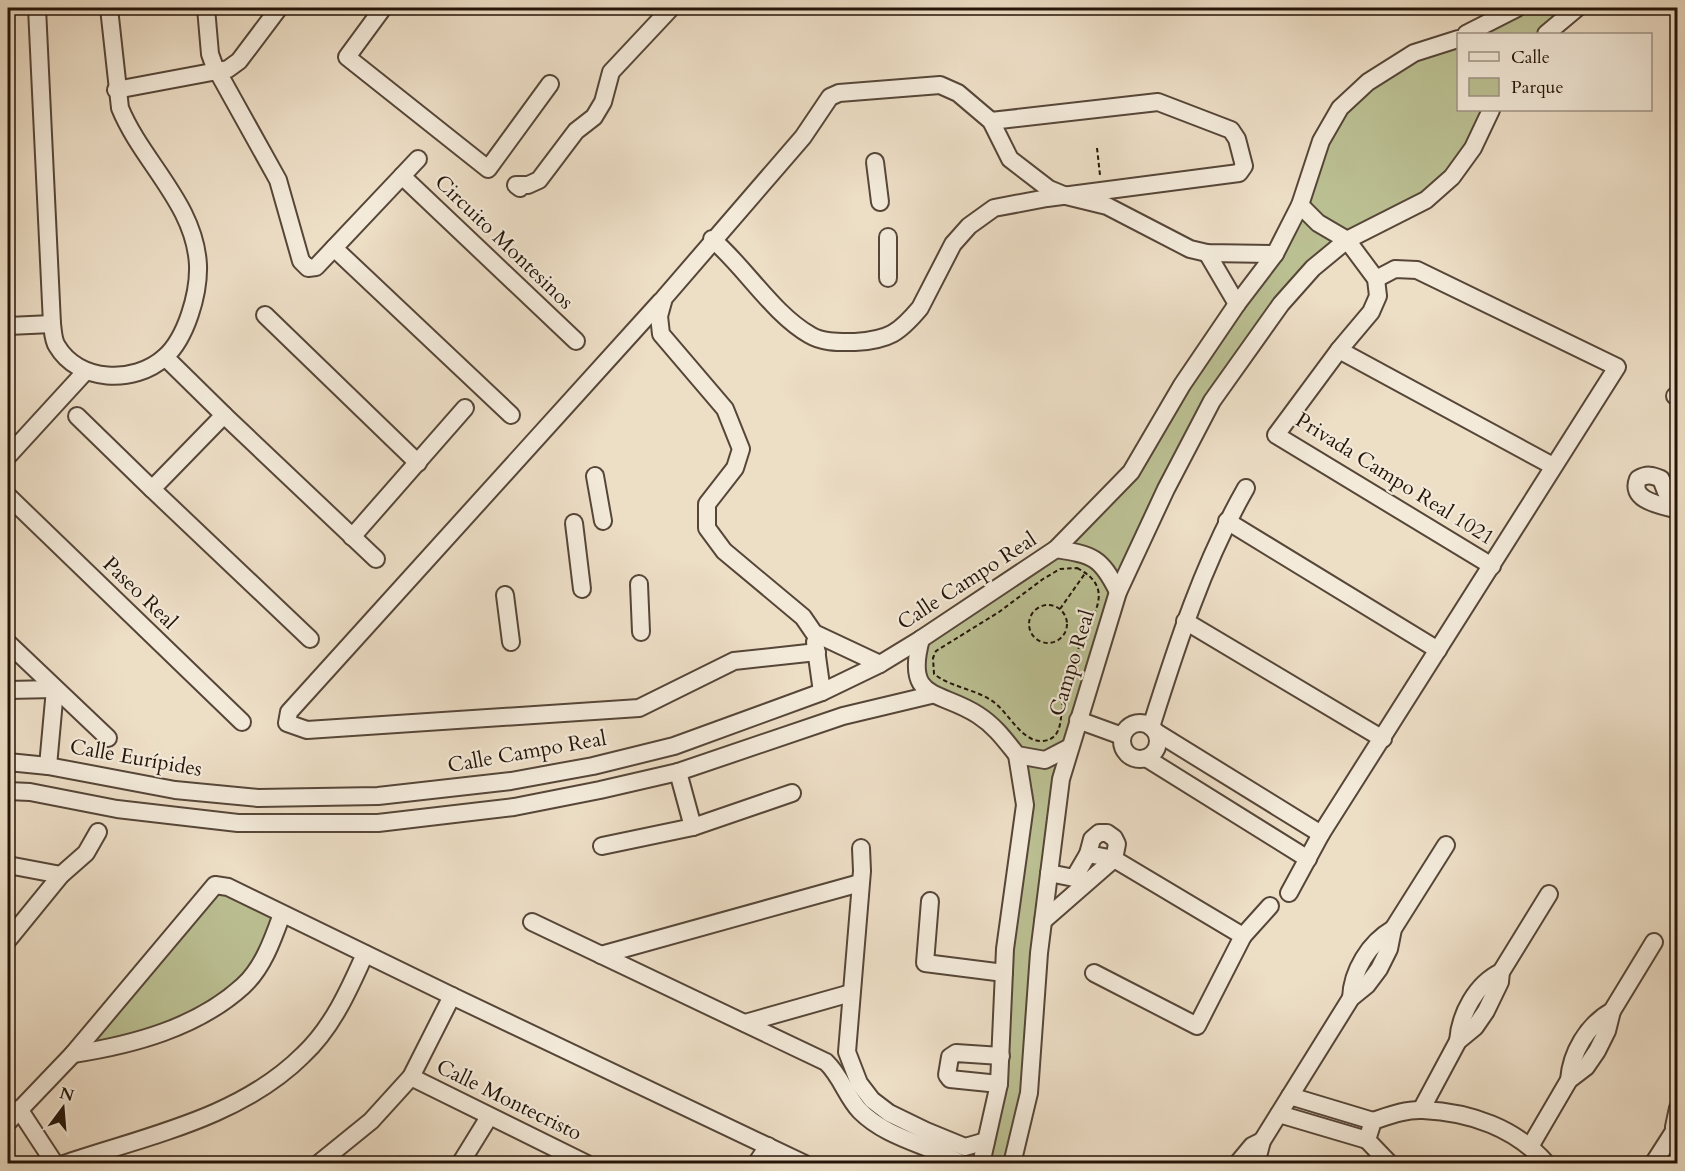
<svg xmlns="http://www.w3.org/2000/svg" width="1685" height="1171" font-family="Cardo,serif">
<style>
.green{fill:#bbc093;stroke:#706a4e;stroke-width:1.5}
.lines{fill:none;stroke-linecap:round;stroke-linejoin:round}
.minor-casing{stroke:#564638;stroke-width:20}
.path{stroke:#241408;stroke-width:2;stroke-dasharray:4.5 3;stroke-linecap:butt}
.minor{stroke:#f3eada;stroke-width:16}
.labels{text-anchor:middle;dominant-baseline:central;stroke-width:4.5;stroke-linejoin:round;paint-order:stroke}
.street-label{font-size:21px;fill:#241408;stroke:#f3eada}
</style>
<rect width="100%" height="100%" fill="#eddec6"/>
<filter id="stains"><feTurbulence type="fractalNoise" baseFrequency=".00333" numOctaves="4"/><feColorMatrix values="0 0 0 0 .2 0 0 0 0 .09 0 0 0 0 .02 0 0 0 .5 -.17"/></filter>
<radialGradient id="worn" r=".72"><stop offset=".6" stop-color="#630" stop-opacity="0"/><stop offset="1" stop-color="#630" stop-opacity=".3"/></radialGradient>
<g class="green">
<path d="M 1517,8 L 1577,8 L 1546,34 L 1466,34 Z"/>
<path d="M 1458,39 L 1458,110 L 1491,110 L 1452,177 L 1347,240 L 1281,304 L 1166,489 L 1076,725 L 1012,1163 L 981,1163 L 1025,805 L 1017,756 L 918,678 L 921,639 L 1056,549 L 1131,472 L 1275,254 L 1321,141 L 1368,82 Z"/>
<path d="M 215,885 L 282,914 L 244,986 L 191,1021 L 73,1054 Z"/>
</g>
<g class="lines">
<g class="minor-casing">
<g id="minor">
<path d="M 37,8 L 52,324 C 53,331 53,340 57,346 C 78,382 134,385 165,357 C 186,338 199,294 198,265 C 195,204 142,162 120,108 L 109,8"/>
<path d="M 206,8 L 210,54 L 214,65 L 278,180 L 301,261 L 308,268 L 316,267 L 402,176 L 576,341"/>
<path d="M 383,8 L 347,57 L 488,169 L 550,84"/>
<path d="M 1466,34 L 1517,8"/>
<path d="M 1546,34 L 1577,8"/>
<path d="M 116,90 L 228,69 L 239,61 L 279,8"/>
<path d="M 875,162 L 880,202"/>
<path d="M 402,176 L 418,159"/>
<path d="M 520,188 L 516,185 L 528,185 L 539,180 L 576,131 L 594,117 L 603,102 L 611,72 L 671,8"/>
<path d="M 1300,205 L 1318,223 L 1347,240 L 1376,279 L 1378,296 L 1371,312 L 1339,350 L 1276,435 L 1492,566"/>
<path d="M 712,239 C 745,267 773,314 810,335 C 823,343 840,342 855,342 C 889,340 899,333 920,308 L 953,244 L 969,226 L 994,208 L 1047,198 L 1239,173 L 1244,166 L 1237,139 L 1231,130 L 1158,102 L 991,121"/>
<path d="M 334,248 L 511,415"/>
<path d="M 1207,253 L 1237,304"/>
<path d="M 888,278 L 888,237"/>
<path d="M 661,301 L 289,712 L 287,723 L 307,730 L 639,708 L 734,661 L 817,652"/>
<path d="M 265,315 L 418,463"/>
<path d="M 8,326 L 52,324"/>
<path d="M 1339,350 L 1553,466"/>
<path d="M 165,357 L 224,415"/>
<path d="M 1675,396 L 1678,396"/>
<path d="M 77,416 L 152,489"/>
<path d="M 8,456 L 85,372"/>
<path d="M 595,476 L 603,521"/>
<path d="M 8,496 L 242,722"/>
<path d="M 1678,497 L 1666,492 L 1661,479 C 1652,475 1647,474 1638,479 C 1629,501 1661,505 1678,510"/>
<path d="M 1227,521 L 1438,650"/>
<path d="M 574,523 L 582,589"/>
<path d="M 352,537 L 465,408"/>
<path d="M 1056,549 C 1093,555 1101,557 1118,592"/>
<path d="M 639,584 L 641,632"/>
<path d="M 505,595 L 511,642"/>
<path d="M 1185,621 L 1383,739"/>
<path d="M 310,639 L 152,489 L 224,415 L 376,559"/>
<path d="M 921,639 C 904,702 940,690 978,715 C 995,726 1005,740 1017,755 L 1045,760 L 1070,747"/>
<path d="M 815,642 L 822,692"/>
<path d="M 8,643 L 108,738"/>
<path d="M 880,664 L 814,633 L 803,617 L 724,551 L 707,528 L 707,504 L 735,468 L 741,449 L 725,409 L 661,334 L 659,316 L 664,298 L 803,137 L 830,97 L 839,93 L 940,85 L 958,93 L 991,121 L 1010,159 L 1049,189 L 1066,196 L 1107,206 L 1190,249 L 1207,253 L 1275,254"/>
<path d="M 8,690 L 55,689"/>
<path d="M 1078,720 L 1122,736"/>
<circle cx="1140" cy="741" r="18"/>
<path d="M 1151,727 C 1177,645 1203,563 1246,488"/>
<path d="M 1156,732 L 1321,834"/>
<path d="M 1146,758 L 1308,859"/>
<path d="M 8,762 L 48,766 L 175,790 L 258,798 L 378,796 L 511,781 L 593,766 L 674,746 L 822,692 L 880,664 L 921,639 L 1056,549 L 1131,472 L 1182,385 L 1237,304 L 1275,254 L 1300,205 L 1321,141 L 1340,108 L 1368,82 L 1414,53 L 1458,39"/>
<path d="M 48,766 L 55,689"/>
<path d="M 678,772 L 693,827"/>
<path d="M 8,791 L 30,792 L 117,809 L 238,823 L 378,823 L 514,807 L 600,790 L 678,772 L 843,716 L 931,695"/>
<path d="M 602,846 L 693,827 L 792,793"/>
<path d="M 861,848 L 862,871 L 847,1052 L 859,1083 L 872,1100 L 889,1113 L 926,1131 L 965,1147 L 986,1141"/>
<path d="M 1088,854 L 1114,859 L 1243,936 L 1197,1026 L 1094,973"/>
<path d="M 8,865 L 61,875"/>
<path d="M 1289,893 L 1321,834 L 1617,367 L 1417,270 L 1395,269 L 1376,279"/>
<path d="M 930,901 L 925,963 L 1004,973"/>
<path d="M 1043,921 L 1114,859 L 1117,844 L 1114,838 L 1107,833 L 1099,833 L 1092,839 L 1088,854 L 1074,878 L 1049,873"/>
<path d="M 532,922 L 826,1062 C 841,1076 846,1096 860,1111 C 888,1139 928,1144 962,1164"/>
<path d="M 1243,936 L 1270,906"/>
<path d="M 8,940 L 61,875 L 86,853 L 98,832"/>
<path d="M 601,955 L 860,883"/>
<path d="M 1351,998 C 1352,971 1369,943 1393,929"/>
<path d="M 745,1023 L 851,993"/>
<path d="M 1458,1041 C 1460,1014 1476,984 1501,972"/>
<path d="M 73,1054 C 132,1045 197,1028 243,986 C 263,968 273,939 282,914"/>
<path d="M 411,1077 L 587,1164"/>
<path d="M 1569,1080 C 1571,1053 1587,1025 1612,1011"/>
<path d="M 999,1084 L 950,1079 L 947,1075 L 950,1057 L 956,1053 L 1001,1056"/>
<path d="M 1290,1096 L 1373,1121"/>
<path d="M 19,1109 L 55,1164"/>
<path d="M 1421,1110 L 1458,1041 L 1475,1027 L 1486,1011 L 1500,982 L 1501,972 L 1549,894"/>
<path d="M 1279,1114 L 1367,1140"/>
<path d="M 8,1122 L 73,1054 L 215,885 L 228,887 L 452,996 L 805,1164"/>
<path d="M 1674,1127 L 1678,1108"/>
<path d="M 1531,1145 L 1569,1080 L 1586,1067 L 1597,1051 L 1607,1031 L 1612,1011 L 1654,942"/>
<path d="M 64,1164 C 146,1136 240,1118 303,1055 C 332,1028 349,990 365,954"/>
<path d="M 318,1164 L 371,1121 L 411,1077 L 452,996"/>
<path d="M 460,1164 L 489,1117"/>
<path d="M 756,1164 L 768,1146"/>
<path d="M 981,1164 L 999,1084 L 1005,949 L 1025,805 L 1017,755"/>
<path d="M 1012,1164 L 1029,1093 L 1039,953 L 1061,779 L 1118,592 L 1166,489 L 1212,401 L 1281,304 L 1313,268 L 1347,240 L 1426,200 L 1452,177 L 1473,148 L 1491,110"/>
<path d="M 1237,1164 L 1252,1146 L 1262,1141"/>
<path d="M 1256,1164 L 1262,1141 L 1351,998 L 1367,985 L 1379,969 L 1389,949 L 1393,929 L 1446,845"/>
<path d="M 1390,1164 L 1367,1140 L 1373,1121 C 1388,1116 1406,1109 1423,1110 C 1470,1112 1516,1128 1547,1164"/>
<path d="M 1653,1164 L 1678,1125"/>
</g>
</g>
<g class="path">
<path d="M 1097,148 L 1100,175"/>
<path d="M 1077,568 C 1124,592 1081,625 1076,658 C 1075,664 1077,670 1075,676 C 1074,684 1067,689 1064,696 C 1059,710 1066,739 1043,741 C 1023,743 1009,714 995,703 C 977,689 952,688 934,674 L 933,658 L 936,651 L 999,612 L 1043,579 L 1060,569 Z"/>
<circle cx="1048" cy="624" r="19"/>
<path d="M 1060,609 L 1086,572"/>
</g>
<use href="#minor" class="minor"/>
</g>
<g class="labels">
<g class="street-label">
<text transform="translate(504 242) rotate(44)">Circuito Montesinos</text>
<text transform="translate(1395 479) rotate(32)">Privada Campo Real 1021</text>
<text transform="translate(967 581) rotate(-33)">Calle Campo Real</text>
<text transform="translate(140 593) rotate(44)">Paseo Real</text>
<text transform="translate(1072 663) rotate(-73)">Campo Real</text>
<text transform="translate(527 752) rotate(-10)">Calle Campo Real</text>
<text transform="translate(136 758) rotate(10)">Calle Eurípides</text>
<text transform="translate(509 1100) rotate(26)">Calle Montecristo</text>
</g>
</g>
<rect width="1685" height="1171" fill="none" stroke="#eddec6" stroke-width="30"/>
<rect x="9" y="9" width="1667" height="1153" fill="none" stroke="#241408" stroke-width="3"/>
<rect x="15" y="15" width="1655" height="1141" fill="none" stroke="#241408" stroke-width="1.5"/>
<rect x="1457" y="33" width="195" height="78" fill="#f3eada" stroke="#a09486" stroke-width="1.5"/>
<rect x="1469" y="52" width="30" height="9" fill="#f3eada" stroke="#a09486" stroke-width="1.5"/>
<text x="1511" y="63" font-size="18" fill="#241408">Calle</text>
<rect x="1469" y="78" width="30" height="18" fill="#bbc093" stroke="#a09486" stroke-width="1.5"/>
<text x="1511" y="93" font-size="18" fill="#241408">Parque</text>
<g transform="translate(63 1108) rotate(16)" stroke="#f3eada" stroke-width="4.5" paint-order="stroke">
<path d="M0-4.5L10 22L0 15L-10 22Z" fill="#241408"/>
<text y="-9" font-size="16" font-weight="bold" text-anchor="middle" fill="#241408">N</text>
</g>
<rect width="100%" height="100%" filter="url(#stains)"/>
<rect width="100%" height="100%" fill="url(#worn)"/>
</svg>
